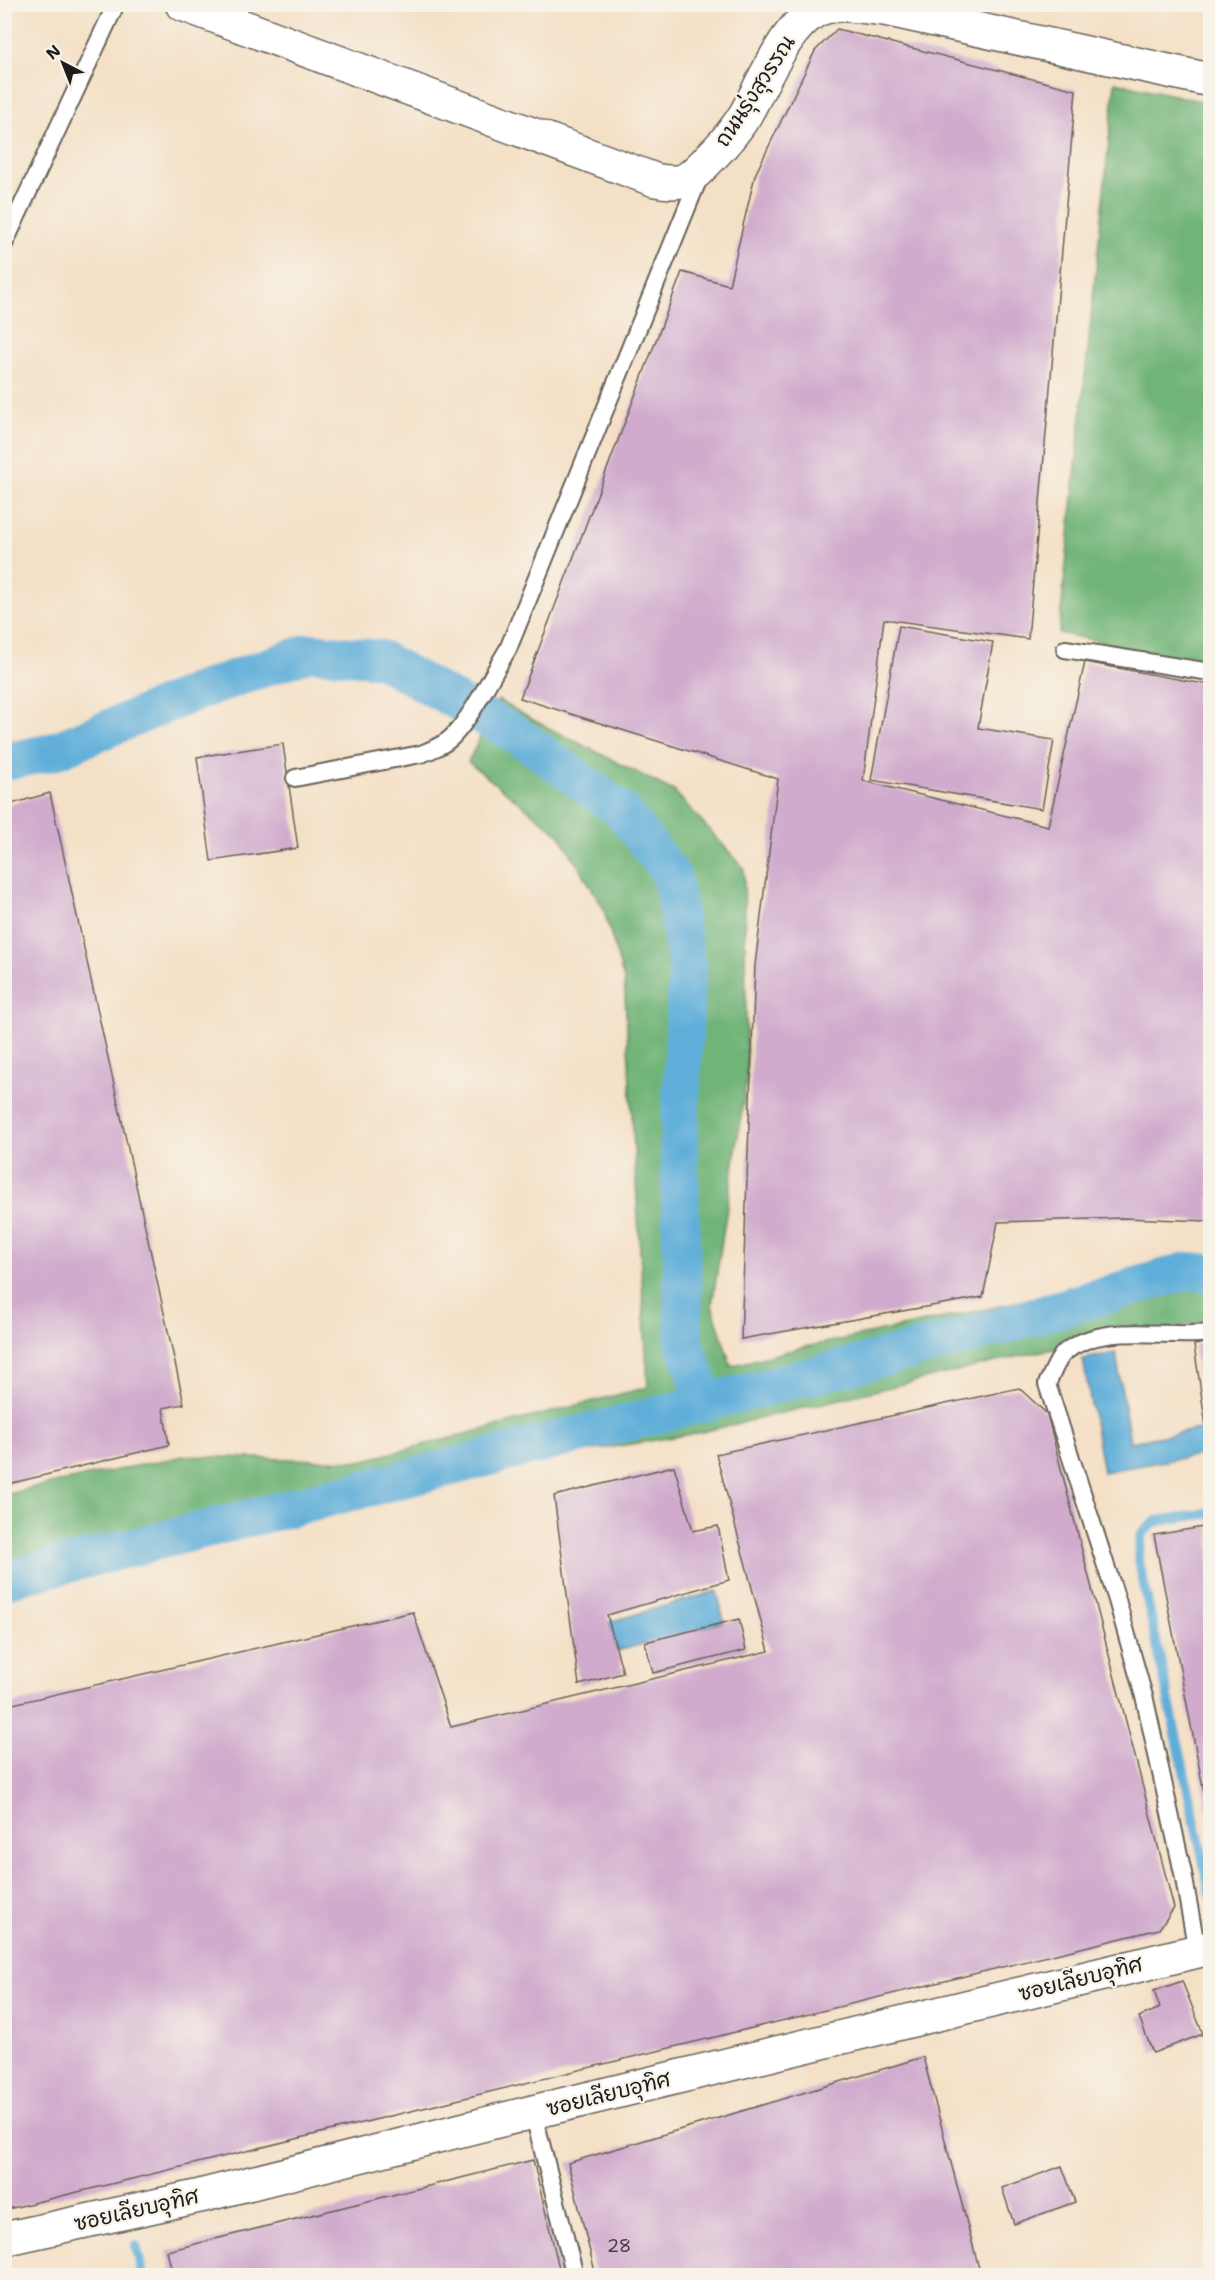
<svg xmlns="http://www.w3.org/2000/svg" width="1215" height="2280" font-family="'Shantell Sans','Playpen Sans Thai',sans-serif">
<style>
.forest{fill:#71b478;stroke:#46684a;stroke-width:1.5}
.water{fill:#5faed9;stroke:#3e657a;stroke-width:1.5}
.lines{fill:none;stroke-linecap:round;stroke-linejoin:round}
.stream{stroke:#5faed9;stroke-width:10}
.canal{stroke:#5faed9;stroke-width:38}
.building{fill:#d0abcd}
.lane-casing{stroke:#686158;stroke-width:20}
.street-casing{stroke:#686158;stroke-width:36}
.lane{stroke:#fff;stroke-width:16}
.street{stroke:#fff;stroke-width:33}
.labels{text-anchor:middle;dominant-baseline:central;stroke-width:4.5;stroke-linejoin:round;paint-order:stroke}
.number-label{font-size:18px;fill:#494048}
.street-label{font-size:21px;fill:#1c1c1c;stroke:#f7f3e8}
</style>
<rect width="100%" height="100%" fill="#f7f3e8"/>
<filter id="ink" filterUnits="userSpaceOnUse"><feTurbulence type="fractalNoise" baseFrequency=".0167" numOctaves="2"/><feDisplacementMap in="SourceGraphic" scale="12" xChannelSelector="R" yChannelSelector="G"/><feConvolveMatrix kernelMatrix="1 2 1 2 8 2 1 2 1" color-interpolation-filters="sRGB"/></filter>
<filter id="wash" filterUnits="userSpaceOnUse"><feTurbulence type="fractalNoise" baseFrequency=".008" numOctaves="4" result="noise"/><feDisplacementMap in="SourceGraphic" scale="24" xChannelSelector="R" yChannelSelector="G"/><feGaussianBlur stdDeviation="1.35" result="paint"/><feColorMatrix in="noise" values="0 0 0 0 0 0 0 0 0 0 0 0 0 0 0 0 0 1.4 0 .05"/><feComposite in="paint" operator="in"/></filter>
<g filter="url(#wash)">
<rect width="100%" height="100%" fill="#f4e0c6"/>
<g class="forest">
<path d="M 1115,82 L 1210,103 L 1210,665 L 1059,633 Z"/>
<path d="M 498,700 L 533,720 L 674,791 L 744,868 L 747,1078 L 712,1305 L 731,1366 L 796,1349 L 992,1308 L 1210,1255 L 1210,1321 L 1037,1352 L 698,1433 L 516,1463 L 5,1592 L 5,1495 L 35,1487 L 184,1456 L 361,1461 L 648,1387 L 624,980 L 603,907 L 559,834 L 468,762 Z"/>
</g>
<g class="water">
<path d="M 1116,1353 L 1130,1442 L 1206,1428 L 1210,1453 L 1103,1472 L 1083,1359 Z"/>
<path d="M 717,1591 L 724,1622 L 617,1651 L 609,1622 Z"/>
</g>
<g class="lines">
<g class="stream">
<path d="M 1210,1513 L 1157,1521 L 1142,1533 L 1138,1557 L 1210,1892"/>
<path d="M 136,2246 L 143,2276"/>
</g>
<g class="canal">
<path d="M 4,762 L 52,752 L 196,692 L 310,652 L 381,659 L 520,737 L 623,812 L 672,876 L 687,968 L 679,1143 L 684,1343 L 707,1403"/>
<path d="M 4,1580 L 961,1338 L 1187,1271 L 1210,1273"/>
</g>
</g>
<g id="blocks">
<g class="building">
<path d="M 837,29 L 1076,90 L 1028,639 L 884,619 L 863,781 L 1048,826 L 1085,662 L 1210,685 L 1210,1221 L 1122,1218 L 998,1222 L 983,1297 L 741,1339 L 755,965 L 778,779 L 520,698 L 682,272 L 729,285 L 755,175 L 815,51 Z"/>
<path d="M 899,626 L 993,642 L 978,728 L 1054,740 L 1042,809 L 871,780 Z"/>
<path d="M 283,744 L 298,848 L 211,861 L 197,757 Z"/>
<path d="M 50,793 L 184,1404 L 163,1408 L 169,1445 L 4,1485 L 4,806 Z"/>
<path d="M 1210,1342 L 1210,1447 L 1209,1447 L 1194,1345 Z"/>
<path d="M 1019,1388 L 1047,1414 L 1174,1908 L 1159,1929 L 4,2210 L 4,1706 L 413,1612 L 451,1727 L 769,1651 L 716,1454 Z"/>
<path d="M 674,1466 L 693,1531 L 718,1526 L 729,1580 L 607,1615 L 623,1673 L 579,1685 L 554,1496 Z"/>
<path d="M 1210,1526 L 1210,1818 L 1209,1818 L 1154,1535 Z"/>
<path d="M 739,1619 L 746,1650 L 653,1673 L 645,1642 Z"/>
<path d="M 1182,1981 L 1203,2034 L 1153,2053 L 1139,2017 L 1160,2008 L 1154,1991 Z"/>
<path d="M 923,2057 L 981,2276 L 596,2276 L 568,2163 Z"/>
<path d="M 533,2160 L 561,2276 L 173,2276 L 167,2251 Z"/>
<path d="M 1062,2166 L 1075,2202 L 1014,2224 L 1002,2188 Z"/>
</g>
</g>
</g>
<g filter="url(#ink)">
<use href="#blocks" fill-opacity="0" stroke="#686158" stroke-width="1.5"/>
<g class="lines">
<g class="lane-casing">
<g id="lane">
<path d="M 4,244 L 116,4"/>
<path d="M 1065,649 L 1210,672"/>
<path d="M 295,778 L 421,754 C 431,750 445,745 453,736 C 473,715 492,675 508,649 L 701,173"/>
<path d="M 1197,1951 L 1183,1873 L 1145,1700 L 1117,1600 L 1047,1384 C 1052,1374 1057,1359 1065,1352 C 1103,1321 1165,1339 1210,1333"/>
<path d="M 533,2112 L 575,2276"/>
</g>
</g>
<g class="street-casing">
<g id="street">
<path d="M 182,4 L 655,180 C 664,182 673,183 682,181 C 692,178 703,165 710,158 C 723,145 735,131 745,115 C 763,85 788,17 825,7 C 843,2 865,7 884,9 L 1210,80"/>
<path d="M 4,2239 L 200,2196 L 533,2112 L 1210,1948"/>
</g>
</g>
<use href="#lane" class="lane"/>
<use href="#street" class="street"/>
</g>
</g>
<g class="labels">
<g class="number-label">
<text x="619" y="2246">28</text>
</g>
<g class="street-label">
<text transform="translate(755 91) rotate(-57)">ถนนรุ่งสุวรรณ</text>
<text transform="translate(1080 1979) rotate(-14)">ซอยเลียบอุทิศ</text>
<text transform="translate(608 2094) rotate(-14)">ซอยเลียบอุทิศ</text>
<text transform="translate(136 2210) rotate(-13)">ซอยเลียบอุทิศ</text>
</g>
</g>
<rect width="1215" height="2280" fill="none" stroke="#f7f3e8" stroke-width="24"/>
<g transform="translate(63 63) rotate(318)" stroke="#f7f3e8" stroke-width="4.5" paint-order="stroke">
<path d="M0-4.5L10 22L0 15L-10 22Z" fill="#1c1c1c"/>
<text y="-9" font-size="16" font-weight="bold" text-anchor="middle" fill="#1c1c1c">N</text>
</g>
</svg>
